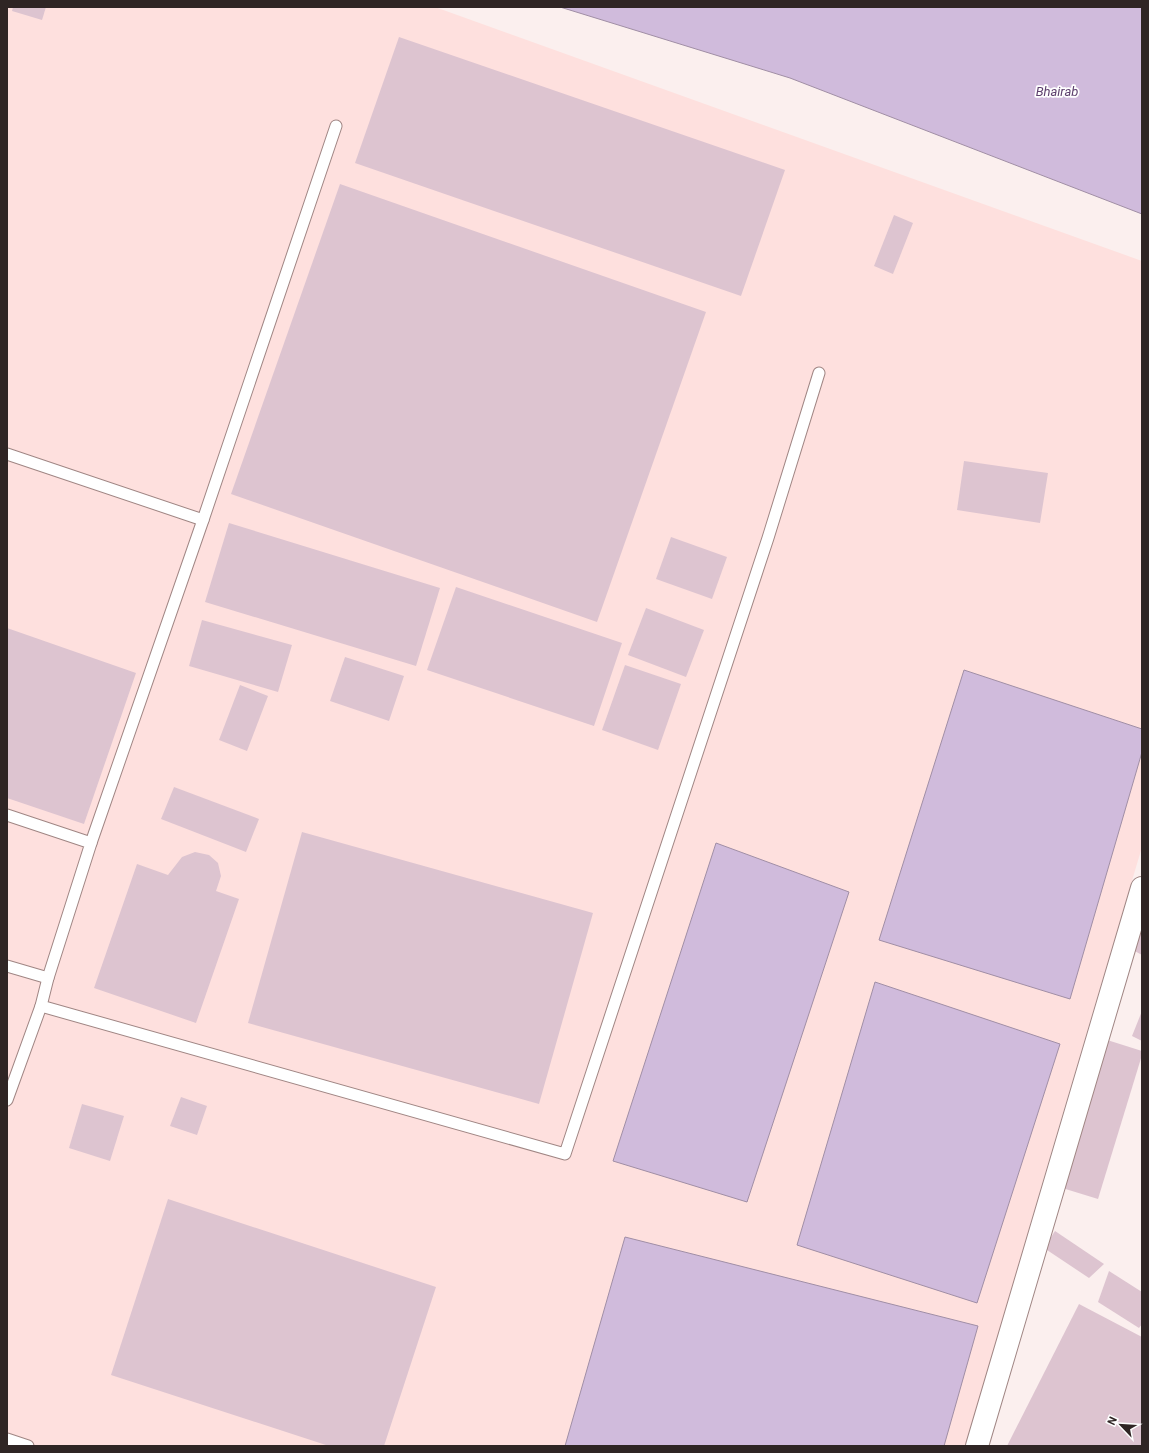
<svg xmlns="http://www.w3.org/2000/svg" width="1149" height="1453" font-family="Roboto,sans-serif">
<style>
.built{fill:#fee0de}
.water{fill:#d0bbdc;stroke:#a08ea5}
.building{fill:#ddc4d0}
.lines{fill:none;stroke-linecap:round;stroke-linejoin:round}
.lane-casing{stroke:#a08684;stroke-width:13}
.street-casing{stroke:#a08684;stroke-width:24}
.lane{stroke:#fff;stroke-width:11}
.street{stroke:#fff;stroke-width:22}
.labels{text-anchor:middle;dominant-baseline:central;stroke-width:3.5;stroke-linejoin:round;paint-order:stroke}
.water-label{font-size:13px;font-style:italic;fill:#5e416e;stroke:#fff}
</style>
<rect width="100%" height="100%" fill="#fbefee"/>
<path class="built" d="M 7,7 L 435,7 L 1142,261 L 1142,847 L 1048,1163 L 966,1446 L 7,1446 Z"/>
<g class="water">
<path d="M 560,7 L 1142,7 L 1142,214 L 790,78 Z"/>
<path d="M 964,670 L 1142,729 L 1142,752 L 1070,999 L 879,940 Z"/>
<path d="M 716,843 L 849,892 L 747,1202 L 613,1161 Z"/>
<path d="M 875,982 L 1060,1044 L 977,1303 L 797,1245 Z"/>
<path d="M 625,1237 L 978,1326 L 944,1446 L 565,1446 Z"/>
</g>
<g class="building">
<path d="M 13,7 L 46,7 L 42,20 L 12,11 Z"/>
<path d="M 399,37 L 785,170 L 741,296 L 355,163 Z"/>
<path d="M 340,184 L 706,312 L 597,622 L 231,494 Z"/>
<path d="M 894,215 L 913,223 L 893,274 L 874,266 Z"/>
<path d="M 964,461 L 1048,473 L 1040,523 L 957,510 Z"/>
<path d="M 229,523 L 440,588 L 416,666 L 205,602 Z"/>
<path d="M 671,537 L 727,557 L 712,599 L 656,579 Z"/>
<path d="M 456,587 L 622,643 L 594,726 L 427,670 Z"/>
<path d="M 646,608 L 704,630 L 686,677 L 628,655 Z"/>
<path d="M 202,620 L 292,645 L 278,692 L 189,666 Z"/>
<path d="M 7,628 L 136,673 L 84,824 L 7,798 Z"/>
<path d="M 345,657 L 404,676 L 389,721 L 330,701 Z"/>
<path d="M 625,665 L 681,684 L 658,750 L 602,730 Z"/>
<path d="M 240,685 L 268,696 L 247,751 L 219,740 Z"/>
<path d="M 174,787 L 259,819 L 246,852 L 161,819 Z"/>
<path d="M 302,832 L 593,913 L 539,1104 L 248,1023 Z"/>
<path d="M 195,852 L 209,855 L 218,863 L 221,876 L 216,891 L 239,899 L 196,1023 L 94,988 L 137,864 L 168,875 L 182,857 Z"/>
<path d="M 1142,926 L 1142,955 L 1131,949 Z"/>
<path d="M 1142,1011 L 1142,1041 L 1132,1036 Z"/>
<path d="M 1104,1039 L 1142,1051 L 1142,1055 L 1098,1199 L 1059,1187 Z"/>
<path d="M 181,1097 L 207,1106 L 197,1135 L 170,1126 Z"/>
<path d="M 82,1104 L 124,1116 L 110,1161 L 69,1148 Z"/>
<path d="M 168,1199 L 436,1287 L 384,1446 L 329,1446 L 111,1375 Z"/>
<path d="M 1055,1231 L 1104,1264 L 1089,1278 L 1044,1248 Z"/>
<path d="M 1109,1271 L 1142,1292 L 1142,1324 L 1139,1328 L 1098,1302 Z"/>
<path d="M 1079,1304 L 1142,1337 L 1142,1446 L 1007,1446 Z"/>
</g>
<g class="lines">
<g class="lane-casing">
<g id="lane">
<path d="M 7,454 L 203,520"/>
<path d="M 7,815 L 91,843 L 48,978 L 41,1006 L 565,1154 L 768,538 L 819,373"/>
<path d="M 91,843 L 203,520 L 336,126"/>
<path d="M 7,966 L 48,978"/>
<path d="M 7,1100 L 41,1006"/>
<path d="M 7,1439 L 28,1446"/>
</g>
</g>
<g class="street-casing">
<path id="street" d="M 977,1446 L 1142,888"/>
</g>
<use href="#lane" class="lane"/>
<use href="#street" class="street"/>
</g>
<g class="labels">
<g class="water-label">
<text x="1057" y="91">Bhairab</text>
</g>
</g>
<rect width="1149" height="1453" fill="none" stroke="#2f2524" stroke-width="16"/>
<g transform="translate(1121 1425) rotate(295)" stroke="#ffffff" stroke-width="3" paint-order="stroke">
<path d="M0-3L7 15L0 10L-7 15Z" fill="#2f2524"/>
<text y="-6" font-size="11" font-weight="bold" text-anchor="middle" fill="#2f2524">N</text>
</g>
</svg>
